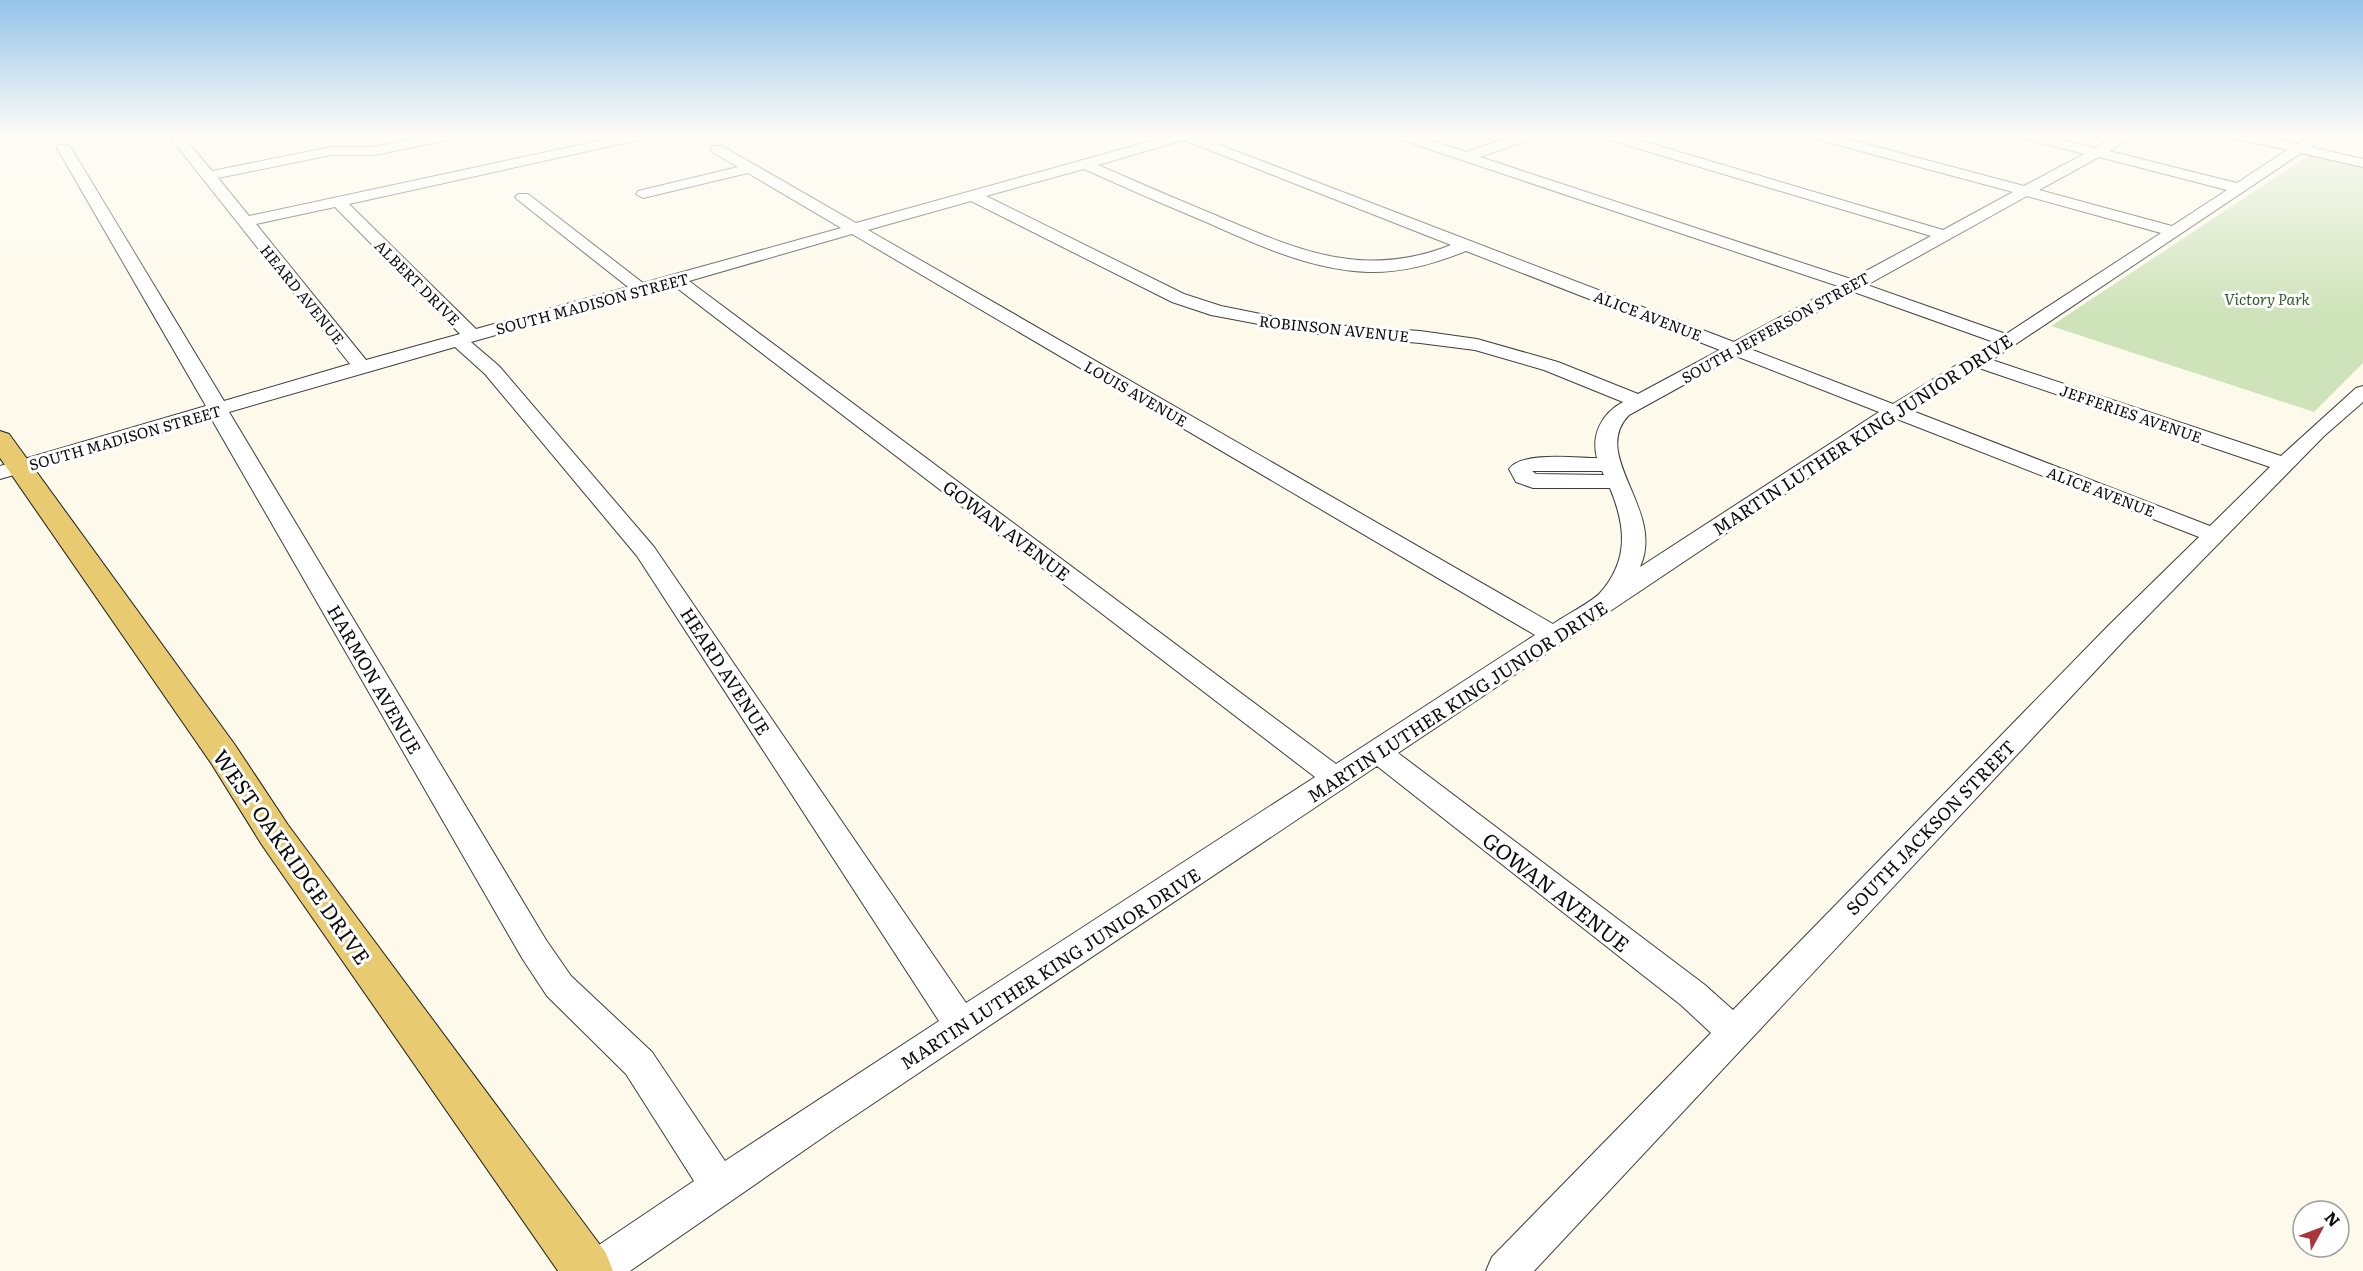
<svg xmlns="http://www.w3.org/2000/svg" width="2363" height="1271" font-family="Literata,serif">
<style>
.green{fill:#cfe3ba}
.lines{fill:none;stroke-linecap:round;stroke-linejoin:round}
.minor-casing{stroke:#3e3e3e;stroke-width:2}
.major-casing{stroke:#1c1c1c;stroke-width:2}
.minor{fill:#fff;fill-rule:evenodd}
.major{fill:#e8ca70;fill-rule:evenodd}
.labels{text-anchor:middle;dominant-baseline:central;stroke-width:6;stroke-linejoin:round;paint-order:stroke}
.far-street-label{font-size:15px;fill:#0b0b0b;stroke:#fff}
.far-park-label{font-size:15px;font-style:italic;fill:#2f5a24;stroke:#fff}
.street-label{font-size:18px;fill:#0b0b0b;stroke:#fff}
.near-street-label{font-size:21px;fill:#0b0b0b;stroke:#fff}
</style>
<rect width="100%" height="100%" fill="#fdf9eb"/>
<path class="green" d="M 2309,155 L 2363,167 L 2363,363 L 2314,412 L 2051,326 Z"/>
<g class="lines">
<g class="minor-casing">
<path id="minor" d="M 172,135 L 182,135 L 212,171 L 331,147 L 375,147 L 434,135 L 459,135 L 452,139 L 375,155 L 331,155 L 218,178 L 249,216 L 626,135 L 650,135 L 643,139 L 349,204 L 476,329 L 628,287 L 518,200 L 515,197 L 518,194 L 528,194 L 643,283 L 841,228 L 748,173 L 643,198 L 636,194 L 638,191 L 738,167 L 712,152 L 710,149 L 712,146 L 722,146 L 856,223 L 1173,135 L 1194,135 L 1734,342 L 1838,286 L 1396,138 L 1394,135 L 1414,135 L 1466,152 L 1516,135 L 1535,135 L 1533,138 L 1480,157 L 1851,279 L 1931,236 L 1603,138 L 1601,135 L 1622,135 L 1943,230 L 2013,192 L 1812,138 L 1810,135 L 1832,135 L 2024,186 L 2084,154 L 2022,138 L 2020,135 L 2042,135 L 2095,148 L 2119,135 L 2136,135 L 2109,151 L 2237,183 L 2287,150 L 2232,138 L 2230,135 L 2254,135 L 2297,144 L 2311,135 L 2327,135 L 2311,147 L 2363,159 L 2363,167 L 2301,153 L 1992,360 L 2281,456 L 2356,388 L 2363,386 L 2363,402 L 2324,436 L 2127,637 L 1534,1271 L 1486,1271 L 1492,1257 L 1711,1033 L 1681,1005 L 1377,766 L 835,1129 L 630,1271 L 575,1271 L 581,1257 L 694,1181 L 626,1074 L 547,996 L 522,958 L 211,418 L 0,479 L 0,466 L 206,406 L 57,148 L 59,145 L 69,145 L 71,148 L 224,401 L 350,364 L 172,140 ZM 1184,140 L 1451,245 C 1363,280 1297,250 1215,215 C 1176,199 1137,182 1098,165 ZM 2099,157 L 2227,190 L 2172,226 L 2039,190 ZM 1084,169 C 1124,187 1165,205 1206,222 C 1257,245 1311,270 1368,272 C 1402,273 1434,264 1466,251 L 1720,350 L 1638,394 L 1558,362 L 1477,339 L 1420,331 L 1306,323 L 1221,306 L 1184,294 L 986,196 ZM 2027,196 L 2161,233 L 2006,334 L 1867,285 ZM 971,201 L 1172,302 L 1211,315 L 1306,333 L 1420,343 L 1475,350 L 1544,370 L 1623,402 C 1601,414 1591,435 1597,458 C 1576,458 1522,451 1509,469 L 1516,482 L 1533,488 L 1610,488 C 1626,527 1629,560 1600,593 C 1592,602 1564,616 1553,624 L 868,230 ZM 335,207 L 460,334 L 366,360 L 256,224 ZM 852,234 L 1535,635 L 1336,764 L 689,281 ZM 673,285 L 1315,777 L 966,1003 L 654,547 L 499,366 L 471,342 ZM 1854,292 L 1994,342 L 1893,404 L 1750,349 ZM 455,347 L 485,374 L 637,556 L 939,1021 L 725,1161 L 652,1052 L 571,976 L 546,940 L 229,412 ZM 1736,356 L 1879,412 L 1640,567 C 1666,510 1589,456 1629,415 ZM 1979,368 L 2270,467 L 2210,526 L 1910,410 ZM 1897,419 L 2199,537 L 2109,625 L 1733,1010 L 1705,985 L 1398,753 ZM 1532,471 L 1602,471 L 1604,475 L 1536,474 Z"/>
</g>
<g class="major-casing">
<path id="major" d="M 0,431 L 9,434 L 235,745 L 288,825 L 606,1253 L 613,1271 L 558,1271 L 262,845 L 211,763 L 0,458 Z"/>
</g>
<use href="#minor" class="minor"/>
<use href="#major" class="major"/>
</g>
<linearGradient id="sky" x2="0" y2="1"><stop stop-color="#94c3ea"/><stop offset="0.43" stop-color="#fefcf6"/><stop offset="1" stop-color="#fefcf6" stop-opacity="0"/></linearGradient>
<rect width="2363" height="313" fill="url(#sky)"/>
<g class="labels">
<g class="far-street-label">
<text transform="translate(418 282) rotate(45)">ALBERT DRIVE</text>
<text transform="translate(303 294) rotate(51)">HEARD AVENUE</text>
<text transform="translate(592 303) rotate(-15)">SOUTH MADISON STREET</text>
<text transform="translate(1648 315) rotate(21)">ALICE AVENUE</text>
<text transform="translate(1775 327) rotate(-29)">SOUTH JEFFERSON STREET</text>
<text transform="translate(1334 328) rotate(6)">ROBINSON AVENUE</text>
<text transform="translate(1136 393) rotate(30)">LOUIS AVENUE</text>
<text transform="translate(2131 413) rotate(19)">JEFFERIES AVENUE</text>
<text transform="translate(125 437) rotate(-16)">SOUTH MADISON STREET</text>
<text transform="translate(2101 491) rotate(21)">ALICE AVENUE</text>
</g>
<g class="far-park-label">
<text x="2267" y="298">Victory Park</text>
</g>
<g class="street-label">
<text transform="translate(1862 434) rotate(-33)">MARTIN LUTHER KING JUNIOR DRIVE</text>
<text transform="translate(1007 530) rotate(37)">GOWAN AVENUE</text>
<text transform="translate(726 671) rotate(57)">HEARD AVENUE</text>
<text transform="translate(375 679) rotate(60)">HARMON AVENUE</text>
<text transform="translate(1457 701) rotate(-33)">MARTIN LUTHER KING JUNIOR DRIVE</text>
<text transform="translate(1930 827) rotate(-46)">SOUTH JACKSON STREET</text>
<text transform="translate(1050 968) rotate(-33)">MARTIN LUTHER KING JUNIOR DRIVE</text>
</g>
<g class="near-street-label">
<text transform="translate(293 856) rotate(55)">WEST OAKRIDGE DRIVE</text>
<text transform="translate(1557 891) rotate(38)">GOWAN AVENUE</text>
</g>
</g>
<g transform="translate(2321 1229) rotate(49)"><circle r="28" fill="#ffffff" stroke="#9d9d9d" stroke-width="1.5"/>
<path d="M0-4.5L10 22L0 15L-10 22Z" fill="#aa343a"/>
<text y="-9" font-size="16" font-weight="bold" text-anchor="middle" fill="#0b0b0b">N</text>
</g>
</svg>
